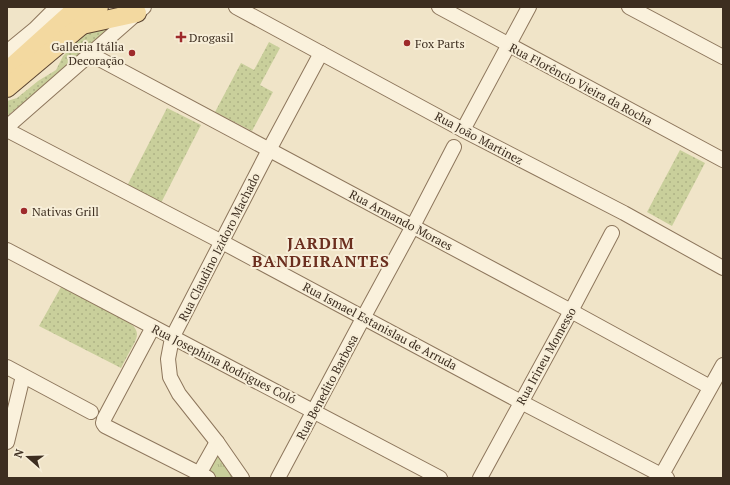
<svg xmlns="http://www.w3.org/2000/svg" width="730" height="485" font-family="'PT Serif',serif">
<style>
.grass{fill:url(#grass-dots)}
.park{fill:url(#park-tufts)}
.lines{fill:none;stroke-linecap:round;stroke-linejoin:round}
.minor-casing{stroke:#8d765c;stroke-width:16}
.major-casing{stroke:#5b4430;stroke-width:20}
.minor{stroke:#faf1dc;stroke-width:14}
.major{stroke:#f3d9a0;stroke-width:18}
.poi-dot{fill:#9e2a2b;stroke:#f7eed8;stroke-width:1.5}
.labels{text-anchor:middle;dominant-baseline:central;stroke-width:4;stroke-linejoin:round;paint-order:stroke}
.poi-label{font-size:12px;fill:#3d2e20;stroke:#f7eed8;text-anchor:start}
.street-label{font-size:12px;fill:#3d2e20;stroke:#f7eed8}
.district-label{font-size:16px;font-weight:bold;letter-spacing:1px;fill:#6b2e1e;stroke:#f7eed8}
</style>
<defs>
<pattern id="grass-dots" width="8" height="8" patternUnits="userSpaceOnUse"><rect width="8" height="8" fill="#c9cf9b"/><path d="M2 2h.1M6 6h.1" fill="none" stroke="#aeb285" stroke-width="1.8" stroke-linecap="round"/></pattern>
<pattern id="park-tufts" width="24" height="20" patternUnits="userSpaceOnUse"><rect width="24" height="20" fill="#c9cf9b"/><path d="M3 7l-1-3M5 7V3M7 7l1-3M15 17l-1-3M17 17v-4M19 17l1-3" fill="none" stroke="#aeb285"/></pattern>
</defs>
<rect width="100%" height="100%" fill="#f0e4c8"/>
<g class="grass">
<path d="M 108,28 L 110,33 L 7,116 L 7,101 L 17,98 L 38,81 L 56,70 L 63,56 L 75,44 L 90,31 Z"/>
<path d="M 269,42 L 280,48 L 260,85 L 273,92 L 252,131 L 215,112 L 241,63 L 254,70 Z"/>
<path d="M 167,108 L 201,125 L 161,203 L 127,186 Z"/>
<path d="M 680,150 L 705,163 L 672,226 L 647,212 Z"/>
<path d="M 61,287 L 126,320 C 142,331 138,337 130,351 C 127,356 124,362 121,368 L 39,326 Z"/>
</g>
<path class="park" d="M 218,447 L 240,478 L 210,478 L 202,474 Z"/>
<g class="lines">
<g class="minor-casing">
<g id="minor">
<path d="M 236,7 L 463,130 L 624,213 L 723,268"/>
<path d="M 439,7 L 723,160"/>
<path d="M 629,7 L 723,57"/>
<path d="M 7,52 L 35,29 L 50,14 L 64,7"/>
<path d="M 90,54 L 571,311 L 710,387"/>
<path d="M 7,127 L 144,7"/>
<path d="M 7,130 L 222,242 L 521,402 L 667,478"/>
<path d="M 463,130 L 529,7"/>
<path d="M 7,250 C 151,326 296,401 440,478"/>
<path d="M 153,327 L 104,419 L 103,423 L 105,426 L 208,478"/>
<path d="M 7,367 L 91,412"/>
<path d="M 7,442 L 23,376"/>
<path d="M 199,474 L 217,442"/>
<path d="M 242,478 L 217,442 L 179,394 L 170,377 L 168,359 L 172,338 L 269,150 L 321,53"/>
<path d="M 278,478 L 368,309 L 413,226 L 454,147"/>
<path d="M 480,478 L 571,311 L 612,233"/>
<path d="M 660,478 L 723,365"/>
</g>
</g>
<g class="major-casing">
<g id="major">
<path d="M 82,25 L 137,13"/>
<path d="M 7,71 L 78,7"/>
<path d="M 7,88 L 82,25 L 99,7"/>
</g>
</g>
<use href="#minor" class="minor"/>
<use href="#major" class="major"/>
</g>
<g class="poi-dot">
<path d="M179 31h4v4h4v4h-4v4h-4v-4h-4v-4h4z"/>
<circle cx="407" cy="43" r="4"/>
<circle cx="132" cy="53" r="4"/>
<circle cx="24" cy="211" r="4"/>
</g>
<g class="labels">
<g class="poi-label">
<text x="189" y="37">Drogasil</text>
<text x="415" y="43">Fox Parts</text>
<text x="124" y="46" text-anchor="end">Galleria Itália<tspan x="124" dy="14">Decoração</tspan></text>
<text x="32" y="211">Nativas Grill</text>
</g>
<g class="street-label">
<text transform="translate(581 84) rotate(28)">Rua Florêncio Vieira da Rocha</text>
<text transform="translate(479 138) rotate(28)">Rua João Martinez</text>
<text transform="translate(401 220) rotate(28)">Rua Armando Moraes</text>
<text transform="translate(219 247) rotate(-63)">Rua Claudino Izidoro Machado</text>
<text transform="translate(380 326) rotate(28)">Rua Ismael Estanislau de Arruda</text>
<text transform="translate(546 356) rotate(-61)">Rua Irineu Momesso</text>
<text transform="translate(224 364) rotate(27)">Rua Josephina Rodrigues Coló</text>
<text transform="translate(327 387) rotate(-62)">Rua Benedito Barbosa</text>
</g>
<g class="district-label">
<text x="321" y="243">JARDIM<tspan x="321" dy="18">BANDEIRANTES</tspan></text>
</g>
</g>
<rect width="730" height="485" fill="none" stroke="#3d2e20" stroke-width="16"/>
<g transform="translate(28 457) rotate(290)" stroke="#f7eed8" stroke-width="3" paint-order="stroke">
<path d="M0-3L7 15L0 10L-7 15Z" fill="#3d2e20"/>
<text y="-6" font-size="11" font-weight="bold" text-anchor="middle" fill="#3d2e20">N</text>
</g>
</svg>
